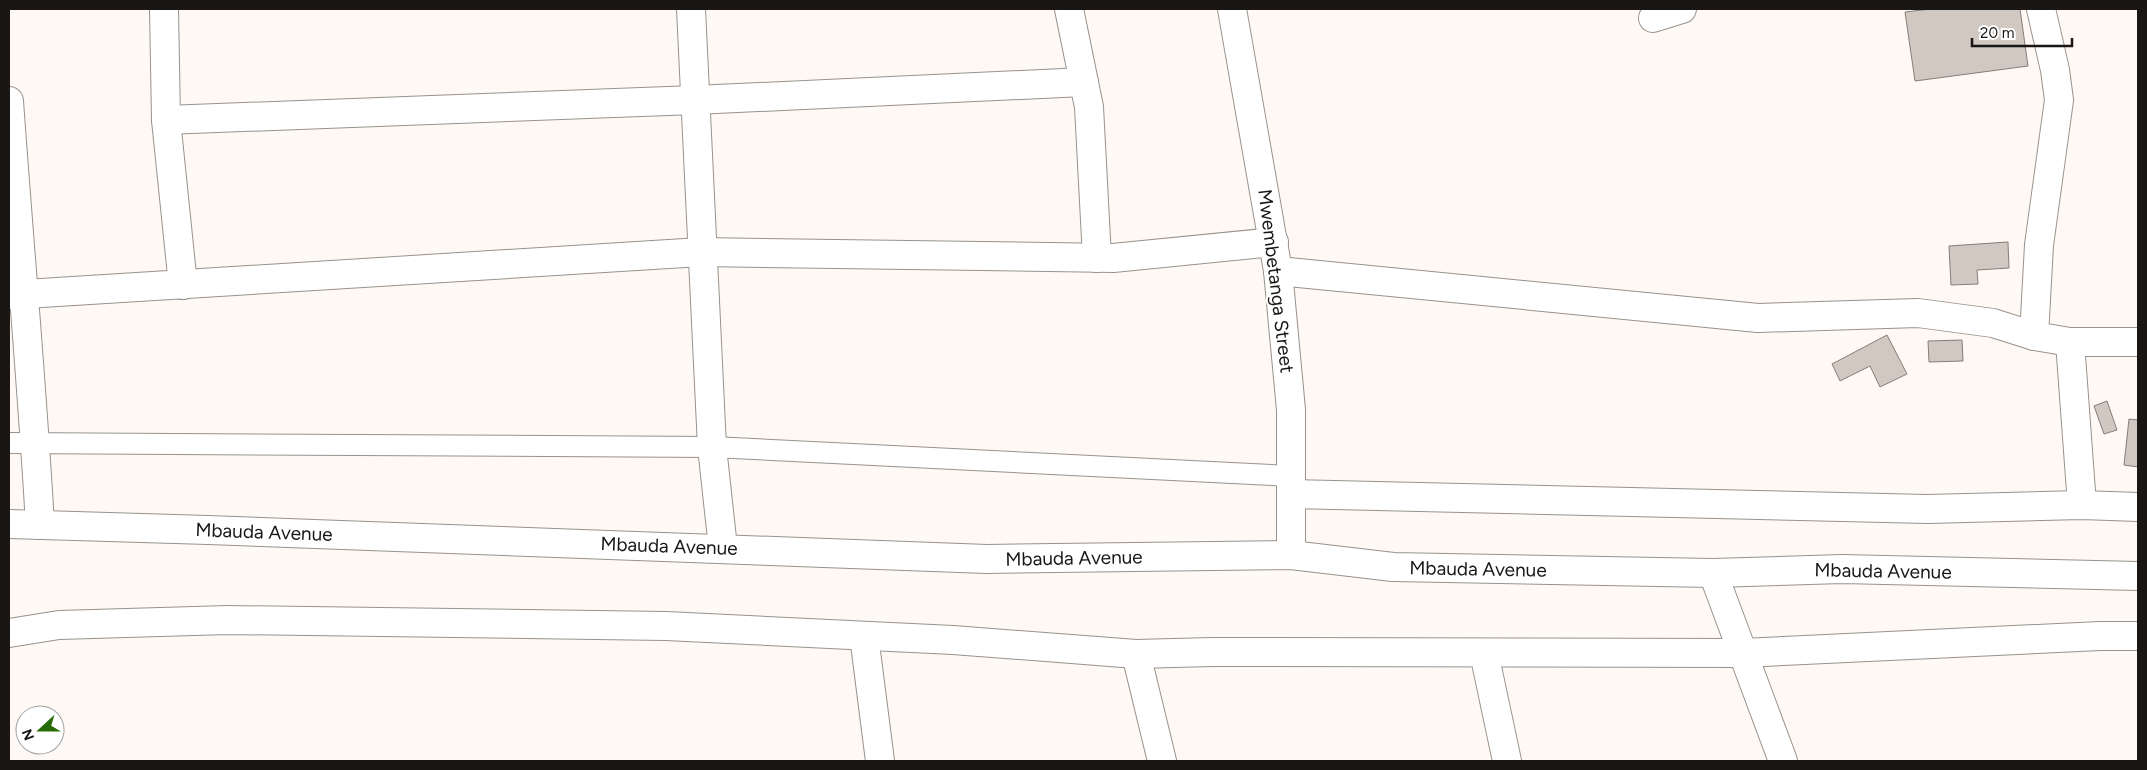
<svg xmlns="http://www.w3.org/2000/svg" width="2147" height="770" font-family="Figtree,sans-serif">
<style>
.building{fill:#d1c8c1;stroke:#857d77}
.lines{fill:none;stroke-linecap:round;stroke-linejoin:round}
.lane-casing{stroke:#99928b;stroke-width:22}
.street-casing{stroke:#99928b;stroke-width:30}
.secondary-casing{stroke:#99928b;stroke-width:30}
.lane{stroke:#fff;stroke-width:20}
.street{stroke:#fff;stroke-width:28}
.secondary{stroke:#fff;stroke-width:28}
.labels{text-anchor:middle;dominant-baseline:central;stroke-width:4;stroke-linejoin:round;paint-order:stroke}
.street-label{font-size:19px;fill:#191614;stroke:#fff}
</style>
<rect width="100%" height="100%" fill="#fef9f5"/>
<g class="building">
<path d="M 1931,9 L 2020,9 L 2028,66 L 1915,81 L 1905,12 Z"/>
<path d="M 2008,242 L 2009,268 L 1977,270 L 1978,284 L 1951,285 L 1949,246 Z"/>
<path d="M 1887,335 L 1907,374 L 1880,387 L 1870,366 L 1840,381 L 1832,364 Z"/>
<path d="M 1962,340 L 1963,361 L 1929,362 L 1928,341 Z"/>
<path d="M 2107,401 L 2117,430 L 2104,434 L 2094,406 Z"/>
<path d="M 2129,419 L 2138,420 L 2138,467 L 2124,465 Z"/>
</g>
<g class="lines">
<g class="lane-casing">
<path id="lane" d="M 9,443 L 712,447 L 1291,476"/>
</g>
<g class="street-casing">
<g id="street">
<path d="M 164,9 L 166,120 L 183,285"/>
<path d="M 691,9 L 712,447 L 723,548"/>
<path d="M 1069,9 L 1089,107 L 1097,258"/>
<path d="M 1653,18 L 1682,9"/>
<path d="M 9,101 C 19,242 32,383 40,525"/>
<path d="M 166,120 L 695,100 L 1084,82"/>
<path d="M 1278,271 L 1758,318 L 1918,313 L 1993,323 L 2034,336 L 2070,342 L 2138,342"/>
<path d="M 9,295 L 701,252 L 1113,258 L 1274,242"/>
<path d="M 2034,336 L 2039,245 L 2059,100 L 2055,70 L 2041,9"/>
<path d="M 2070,342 L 2082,505"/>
<path d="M 1291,494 L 1927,509 L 2082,505 L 2138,507"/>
<path d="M 9,633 L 59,625 L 228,620 L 666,626 L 953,640 L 1136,654 L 1212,652 L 1742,653 L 2100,636 L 2138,636"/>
<path d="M 864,636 L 880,761"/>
<path d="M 1484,653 L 1507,761"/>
<path d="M 1136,654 L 1162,761"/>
</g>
</g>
<g class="secondary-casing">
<g id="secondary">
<path d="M 1232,9 L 1278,271 L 1291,410 L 1291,555"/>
<path d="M 9,524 L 208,530 L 987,559 L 1291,555 L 1393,567 L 1713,573 L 1842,569 L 2138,576"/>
<path d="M 1713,573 L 1783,761"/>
</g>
</g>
<use href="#lane" class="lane"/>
<use href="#street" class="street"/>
<use href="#secondary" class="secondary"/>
</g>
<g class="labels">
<g class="street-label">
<text transform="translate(1276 281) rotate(83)">Mwembetanga Street</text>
<text transform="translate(264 532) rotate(2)">Mbauda Avenue</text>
<text transform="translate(669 546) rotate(2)">Mbauda Avenue</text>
<text transform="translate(1074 558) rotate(-1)">Mbauda Avenue</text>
<text transform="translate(1478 569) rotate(1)">Mbauda Avenue</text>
<text transform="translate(1883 571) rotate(1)">Mbauda Avenue</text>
</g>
</g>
<rect width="2147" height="770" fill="none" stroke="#191614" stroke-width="20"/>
<g transform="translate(40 730) rotate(249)"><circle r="24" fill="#ffffff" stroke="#a3a2a1"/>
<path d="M0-4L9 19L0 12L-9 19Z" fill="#266b04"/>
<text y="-8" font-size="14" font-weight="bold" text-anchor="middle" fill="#191614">N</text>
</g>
<path d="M1972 38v8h100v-8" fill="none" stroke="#191614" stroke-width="2.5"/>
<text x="1980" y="38" font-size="15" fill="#191614" stroke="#ffffff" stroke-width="4" paint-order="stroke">20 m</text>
</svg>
